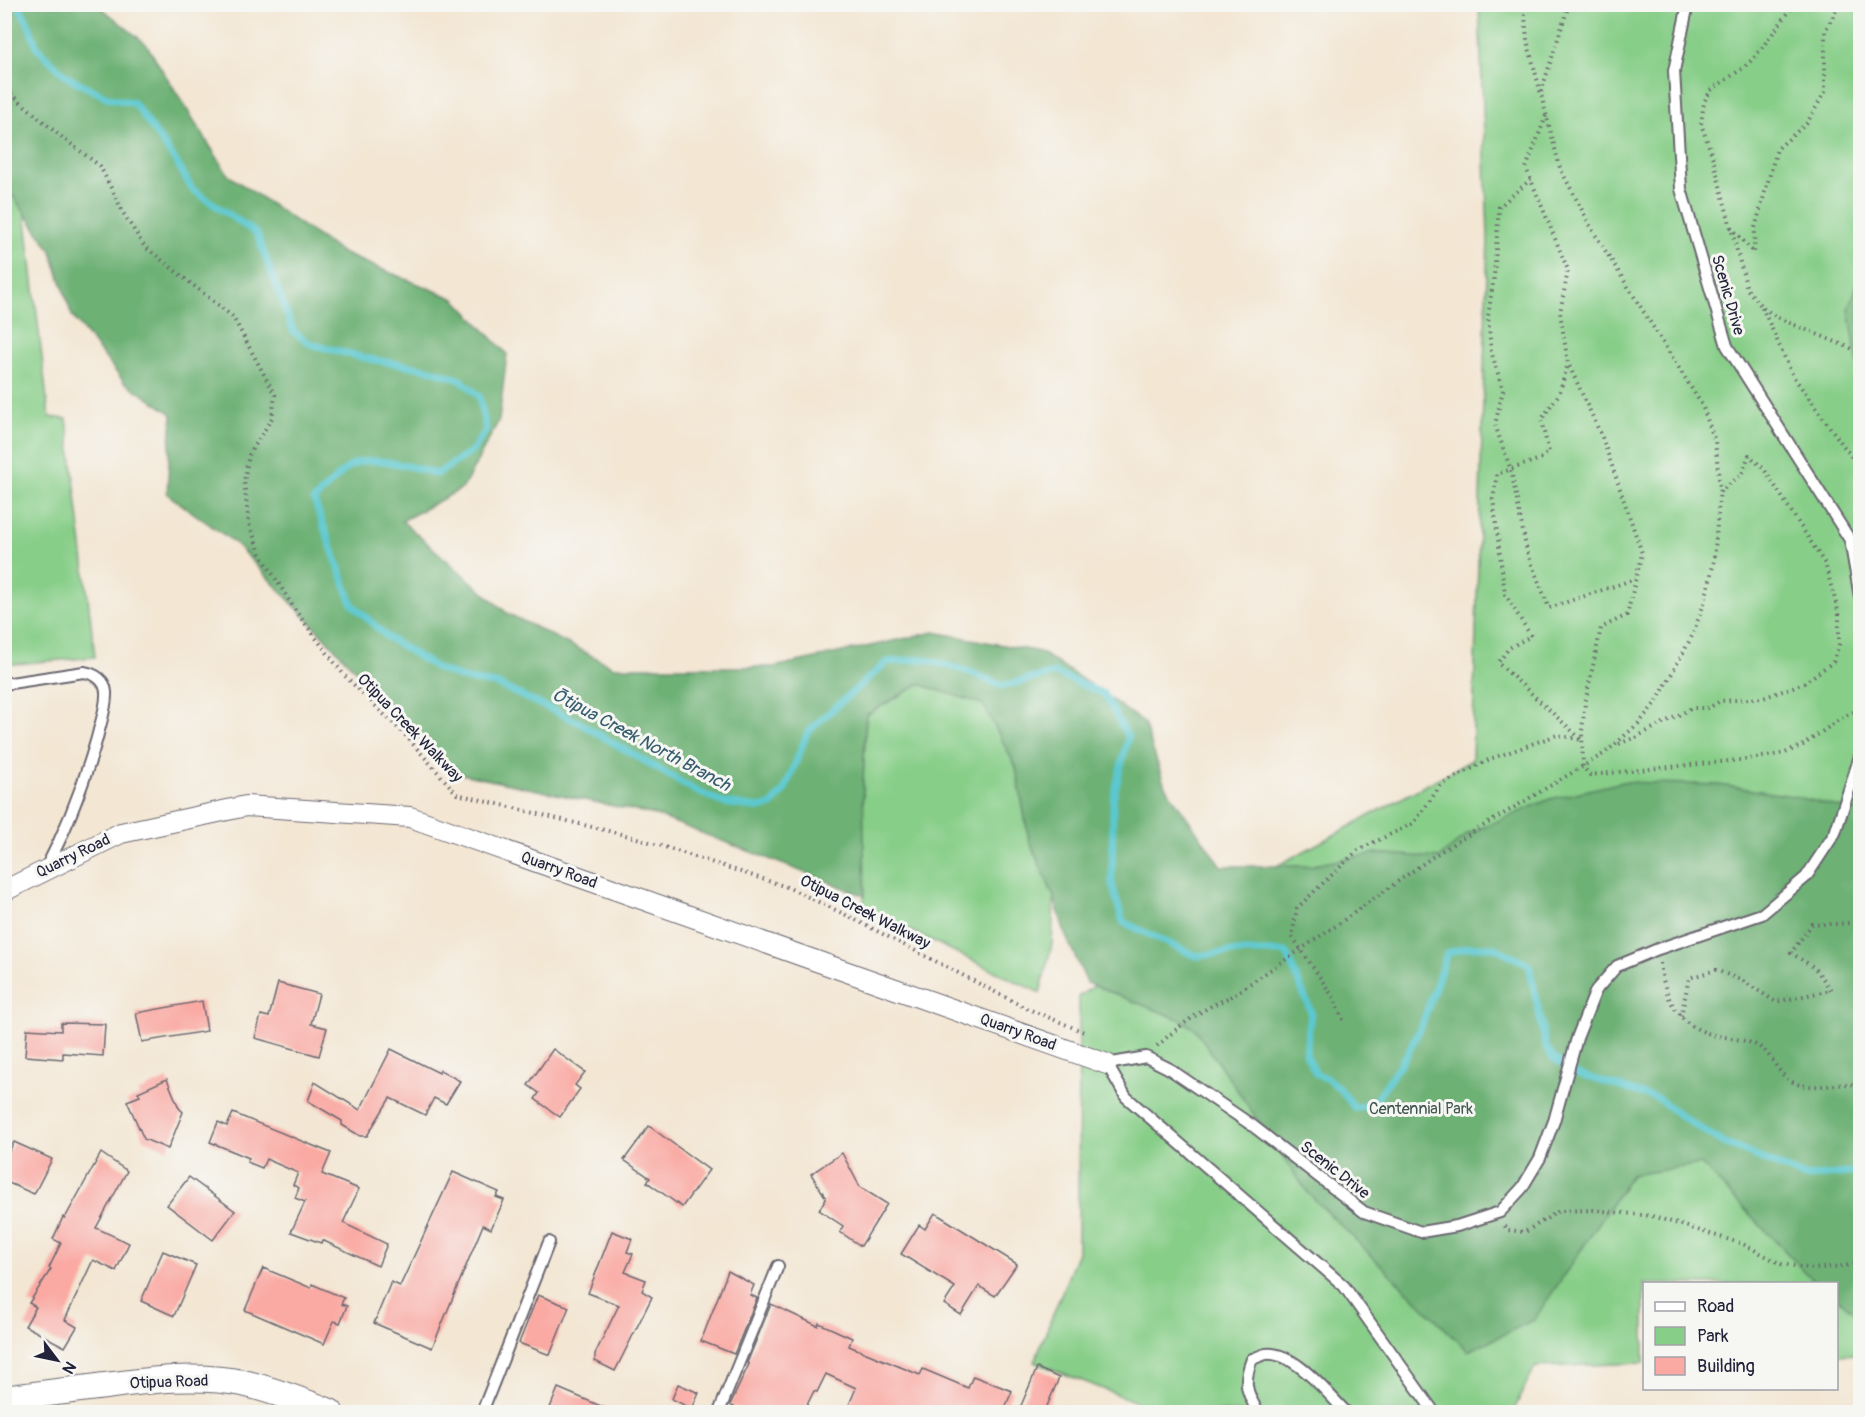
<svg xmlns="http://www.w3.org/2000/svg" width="1865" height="1417" font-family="Pangolin,sans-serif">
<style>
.green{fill:#87ce88;stroke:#547862;stroke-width:1.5}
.forest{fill:#6db174;stroke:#486a58;stroke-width:1.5}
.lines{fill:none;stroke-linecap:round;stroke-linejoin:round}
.stream{stroke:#5bc8cf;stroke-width:7}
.building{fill:#faa9a3}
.service-casing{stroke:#6b6770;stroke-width:14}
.minor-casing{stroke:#6b6770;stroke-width:22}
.tertiary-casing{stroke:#6b6770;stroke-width:28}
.path{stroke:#6b6770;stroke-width:4;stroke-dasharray:1.5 4.5;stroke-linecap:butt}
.service{stroke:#fff;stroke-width:10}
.minor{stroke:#fff;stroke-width:20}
.tertiary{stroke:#fff;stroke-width:26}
.path-bridge{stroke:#6b6770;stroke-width:4;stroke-dasharray:1.5 4.5;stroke-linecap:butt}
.labels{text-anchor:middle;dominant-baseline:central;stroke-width:6;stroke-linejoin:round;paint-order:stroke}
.street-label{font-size:16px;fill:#22223b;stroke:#f6f6f2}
.park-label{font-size:16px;fill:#405652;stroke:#f6f6f2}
.water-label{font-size:18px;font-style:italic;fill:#365c6f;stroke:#f6f6f2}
</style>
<rect width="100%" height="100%" fill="#f6f6f2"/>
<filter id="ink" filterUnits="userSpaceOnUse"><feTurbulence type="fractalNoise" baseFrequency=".0167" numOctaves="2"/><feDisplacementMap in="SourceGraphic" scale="12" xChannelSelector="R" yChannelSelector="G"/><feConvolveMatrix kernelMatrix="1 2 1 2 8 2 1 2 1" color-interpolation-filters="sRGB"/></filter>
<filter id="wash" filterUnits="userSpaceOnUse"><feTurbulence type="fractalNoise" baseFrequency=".008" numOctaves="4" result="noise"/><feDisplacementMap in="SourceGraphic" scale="24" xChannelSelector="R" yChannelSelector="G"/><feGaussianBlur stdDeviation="1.35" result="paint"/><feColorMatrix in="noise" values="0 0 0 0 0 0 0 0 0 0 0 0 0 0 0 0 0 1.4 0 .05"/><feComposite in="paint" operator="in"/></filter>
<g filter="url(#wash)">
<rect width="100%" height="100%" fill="#f3e6d3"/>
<g class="green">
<path d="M 1479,5 L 1860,5 L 1860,1354 L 1837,1355 L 1836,1284 L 1644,1284 L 1644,1363 L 1535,1367 L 1513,1412 L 1162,1412 L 1034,1362 L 1078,1252 L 1079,996 L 1273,868 L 1472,760 L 1488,237 Z"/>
<path d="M 4,159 L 20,170 L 49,417 L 67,419 L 95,657 L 5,665 Z"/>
<path d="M 919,684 L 983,704 L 1016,767 L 1029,840 L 1054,897 L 1052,944 L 1040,993 L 864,908 L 863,782 L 866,715 Z"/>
</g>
<g class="forest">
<path d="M 4,5 L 98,5 L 146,44 L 228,175 L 344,254 L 455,299 L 507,354 L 499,420 L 463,488 L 402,521 L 507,613 L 614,667 L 774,667 L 934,632 L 1040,652 L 1088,683 L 1144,723 L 1165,786 L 1221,866 L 1308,866 L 1376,853 L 1439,858 L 1467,834 L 1550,799 L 1623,782 L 1719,785 L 1793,796 L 1860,812 L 1860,1317 L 1837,1298 L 1836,1284 L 1817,1283 L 1814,1281 L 1701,1164 L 1631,1175 L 1534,1320 L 1468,1351 L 1308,1193 L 1195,1029 L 1181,1020 L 1087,983 L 1065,934 L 1054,897 L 1029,840 L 1016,767 L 983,704 L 919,684 L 866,715 L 863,782 L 865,896 L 655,815 L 452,772 L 235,543 L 167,494 L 172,414 L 124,382 L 72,316 L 51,250 L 5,185 Z"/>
<path d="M 1860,276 L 1860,379 L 1849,309 Z"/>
</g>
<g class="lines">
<path class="stream" d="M 18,4 L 28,23 L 37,48 L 67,77 L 109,98 L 134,103 L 177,163 L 192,189 L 257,234 L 293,331 L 310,344 L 369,359 L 428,369 L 461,380 L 479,396 L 486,430 L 472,451 L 437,474 C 414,468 369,452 349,467 C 336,477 325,489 314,500 L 352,604 L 387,637 L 438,669 L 468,680 L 496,684 L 576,721 L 696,791 L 724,803 L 759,808 L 772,805 L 785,789 L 807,734 L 816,724 L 887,662 L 924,659 L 970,672 L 1002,686 L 1055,673 L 1104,694 L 1128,737 L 1113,799 L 1112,884 L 1123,922 L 1196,956 L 1230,952 L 1286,952 L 1311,1012 L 1306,1054 L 1316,1074 C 1335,1080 1343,1093 1355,1108 L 1373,1104 L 1409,1051 L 1423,1022 L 1447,953 L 1469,947 L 1494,947 L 1529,965 L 1546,1047 L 1553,1058 L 1575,1073 L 1659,1099 L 1679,1115 L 1722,1142 L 1805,1177 L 1860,1172"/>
</g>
<g id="blocks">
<g class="building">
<path d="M 278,983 L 319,994 L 311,1024 L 327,1028 L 319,1056 L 255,1038 L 261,1015 L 269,1017 Z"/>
<path d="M 202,1001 L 207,1031 L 142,1042 L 136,1013 Z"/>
<path d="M 61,1023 L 105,1024 L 103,1056 L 63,1053 L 63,1059 L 25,1056 L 27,1029 L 61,1031 Z"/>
<path d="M 391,1049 L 439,1073 L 440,1070 L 460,1081 L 446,1104 L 434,1098 L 425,1115 L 390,1098 L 367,1136 L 360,1136 L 342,1125 L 342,1121 L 308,1101 L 315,1082 L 360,1110 Z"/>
<path d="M 553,1049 L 585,1072 L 575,1085 L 580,1089 L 560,1117 L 535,1099 L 539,1093 L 528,1085 Z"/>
<path d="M 167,1079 L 179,1108 L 183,1112 L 168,1149 L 144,1139 L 127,1101 L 140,1096 L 138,1092 Z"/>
<path d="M 233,1113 L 331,1153 L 322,1174 L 359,1189 L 343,1223 L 387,1244 L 378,1266 L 322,1240 L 321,1243 L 291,1232 L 305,1202 L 295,1198 L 299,1188 L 293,1185 L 298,1173 L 266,1159 L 262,1168 L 247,1162 L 249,1158 L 210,1142 L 218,1122 L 227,1126 Z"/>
<path d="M 649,1126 L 709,1170 L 682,1207 L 647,1182 L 650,1178 L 624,1160 Z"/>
<path d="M 14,1142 L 52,1159 L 34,1194 L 4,1181 L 4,1161 Z"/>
<path d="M 101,1153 L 127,1171 L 96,1228 L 129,1243 L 116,1271 L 93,1260 L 65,1320 L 77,1327 L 65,1347 L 25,1326 L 36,1307 L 29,1303 L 51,1269 L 49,1268 L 61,1243 L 53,1239 L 63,1217 L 65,1218 Z"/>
<path d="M 842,1153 L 860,1187 L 887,1204 L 861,1246 L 840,1232 L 843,1226 L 819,1210 L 826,1198 L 811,1174 Z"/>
<path d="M 453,1172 L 499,1192 L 496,1197 L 504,1200 L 491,1229 L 483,1225 L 432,1348 L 374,1323 L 391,1282 L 400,1286 Z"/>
<path d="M 189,1177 L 235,1211 L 213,1240 L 167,1205 Z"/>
<path d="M 935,1213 L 1017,1264 L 995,1296 L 979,1286 L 961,1315 L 944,1304 L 955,1287 L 901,1254 L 919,1225 L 925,1229 Z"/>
<path d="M 612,1231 L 632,1239 L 627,1252 L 633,1254 L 625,1272 L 646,1280 L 642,1291 L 652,1297 L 615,1371 L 595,1361 L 595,1354 L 619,1305 L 588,1293 Z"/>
<path d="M 163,1251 L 196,1265 L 174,1316 L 141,1301 Z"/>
<path d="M 263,1268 L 311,1288 L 312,1284 L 344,1298 L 341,1304 L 347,1306 L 340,1323 L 334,1321 L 324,1344 L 245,1310 Z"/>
<path d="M 728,1271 L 754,1285 L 750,1295 L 757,1298 L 734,1354 L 701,1341 Z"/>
<path d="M 538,1295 L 569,1307 L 550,1355 L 519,1343 Z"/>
<path d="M 771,1304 L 818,1326 L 819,1323 L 852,1338 L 849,1346 L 920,1375 L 923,1369 L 968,1388 L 973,1376 L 1012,1391 L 1003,1413 L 866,1413 L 849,1405 L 856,1388 L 826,1374 L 817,1392 L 814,1391 L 803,1413 L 746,1413 L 730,1405 L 749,1364 L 747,1363 Z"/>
<path d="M 1037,1368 L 1059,1378 L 1044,1413 L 1031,1413 L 1020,1408 Z"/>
<path d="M 678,1384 L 699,1393 L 692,1409 L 672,1399 Z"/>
<path d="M 558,1388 L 615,1412 L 615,1413 L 548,1413 Z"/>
</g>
</g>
</g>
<g filter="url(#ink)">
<use href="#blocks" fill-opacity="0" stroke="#6b6770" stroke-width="1.5"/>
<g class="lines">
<g class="service-casing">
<g id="service">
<path d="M 1688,4 L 1674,71 L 1681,189 L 1727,346 L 1850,540 L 1860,597"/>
<path d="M 4,684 L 84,672 C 95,674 105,680 106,692 C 107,707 100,724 97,738 C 84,783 68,826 46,868"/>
<path d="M 482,1412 L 549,1242"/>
<path d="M 719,1412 L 778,1266"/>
<path d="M 1258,1412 C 1246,1392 1243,1382 1252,1359 C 1256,1358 1261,1355 1266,1354 C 1294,1351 1328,1394 1346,1412"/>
<path d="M 1434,1412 L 1344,1286 L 1126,1097 L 1107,1064 L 1146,1057 L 1168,1068 L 1253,1126 L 1364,1212 L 1421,1232 L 1457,1226 L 1500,1212 L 1522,1188 L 1540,1158 L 1554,1121 L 1577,1038 L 1596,990 L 1617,966 L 1658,949 L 1762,914 L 1806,877 L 1835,833 L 1860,756"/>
</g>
</g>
<g class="minor-casing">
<path id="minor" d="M 4,891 L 121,833 L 246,806 L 410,817 L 1107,1064"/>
</g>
<g class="tertiary-casing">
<path id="tertiary" d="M 4,1399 C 38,1394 72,1390 105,1386 C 151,1380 197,1374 243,1383 C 273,1390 302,1401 330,1412"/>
</g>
<g class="path">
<path d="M 1795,4 L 1754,58 L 1743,68 L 1711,90 L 1704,102 L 1701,124 L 1712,155 L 1747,289 L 1762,307 L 1778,318 L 1860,352"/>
<path d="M 4,84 L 9,92 L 59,135 L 100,166 L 124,214 L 144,246 L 233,317 L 275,395 L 272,418 L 249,455 L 244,481 L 249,524 L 261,555 L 297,613 L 344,675 L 406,736 L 457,794 L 637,838 L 787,887 L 846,915 L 1026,1008 L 1084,1032"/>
<path d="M 1541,92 L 1569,4"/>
<path d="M 1546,116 L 1526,168 L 1568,270 L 1560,313 L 1568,363 L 1602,437 L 1642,553 L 1627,615 L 1601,628 L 1585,703 L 1582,731 L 1583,767 L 1590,775 L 1750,759 L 1785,753 L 1803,745 L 1843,717 L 1860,709"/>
<path d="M 1531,179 L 1499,207 L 1494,277 L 1488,316 L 1491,351 L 1503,390 L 1495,425 L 1511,470 L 1527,552 L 1549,608 L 1635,579"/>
<path d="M 1731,227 L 1754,253 L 1755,228 L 1777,149 L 1807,123 L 1825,92 L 1825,31 L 1840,4"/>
<path d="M 1762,307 L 1793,376 L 1858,466 L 1860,474"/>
<path d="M 1619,744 L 1636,737 L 1692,708 L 1709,708 L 1720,701 L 1763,698 L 1804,683 L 1833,662 L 1839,645 L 1839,614 L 1825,564 L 1764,469 L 1749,455 L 1742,474 L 1720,492"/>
<path d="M 1334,927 L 1438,853 L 1605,753 L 1639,723 L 1657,701 L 1692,636 L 1705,601 L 1714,561 L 1720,488 L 1715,441 L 1702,405 L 1593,231 L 1560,168 L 1527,40 L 1524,4"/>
<path d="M 1660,963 C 1665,1000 1679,1028 1718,1036 C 1731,1038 1747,1040 1758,1046 C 1775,1056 1777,1077 1797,1084 C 1818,1090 1839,1082 1860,1085"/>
<path d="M 1681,1016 L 1689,978 L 1716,970 L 1743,981 L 1776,1002 L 1831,990 L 1815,968 L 1791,953 L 1812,924 L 1838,924 L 1860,922"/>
<path d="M 1343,1020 L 1333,997 L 1292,936 L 1297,908 L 1358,850 L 1414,823 L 1441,785 L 1490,759 L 1557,735 L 1582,740 L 1498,663 L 1509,648 L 1531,636 L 1505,594 L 1493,499 L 1497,474 L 1540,459 L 1549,452 L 1541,420 L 1559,394 L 1568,364"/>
<path d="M 1157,1046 C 1180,1025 1202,1009 1230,997"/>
<path d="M 1505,1226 L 1507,1230 L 1525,1232 L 1559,1211 L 1593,1210 L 1652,1216 L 1743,1244 L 1781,1264 L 1814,1269 L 1860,1264"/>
</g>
<use href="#service" class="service"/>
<use href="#minor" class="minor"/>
<use href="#tertiary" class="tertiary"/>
<path class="path-bridge" d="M 1230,997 L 1334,927"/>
</g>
</g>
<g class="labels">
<g class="street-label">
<text transform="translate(1728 295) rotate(74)">Scenic Drive</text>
<text transform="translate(410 728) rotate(46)">Otipua Creek Walkway</text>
<text transform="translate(73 856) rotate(-26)">Quarry Road</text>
<text transform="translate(559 870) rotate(20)">Quarry Road</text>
<text transform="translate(865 912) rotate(27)">Otipua Creek Walkway</text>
<text transform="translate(1018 1032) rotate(20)">Quarry Road</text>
<text transform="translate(1335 1170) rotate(38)">Scenic Drive</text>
<text transform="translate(169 1382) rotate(-2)">Otipua Road</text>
</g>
<g class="park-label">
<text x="1421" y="1109">Centennial Park</text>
</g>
<g class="water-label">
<text transform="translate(641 740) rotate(28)">Ōtipua Creek North Branch</text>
</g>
</g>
<rect width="1865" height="1417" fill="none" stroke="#f6f6f2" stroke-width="24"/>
<rect x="1643" y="1282" width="195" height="108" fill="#f6f6f2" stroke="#a1a1a9" stroke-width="1.5"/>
<rect x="1655" y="1302" width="30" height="9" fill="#ffffff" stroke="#a1a1a9" stroke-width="1.5"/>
<text x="1697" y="1312" font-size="18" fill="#22223b">Road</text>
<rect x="1655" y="1327" width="30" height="18" fill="#87ce88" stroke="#a1a1a9" stroke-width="1.5"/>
<text x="1697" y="1342" font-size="18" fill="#22223b">Park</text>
<rect x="1655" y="1357" width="30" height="18" fill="#faa9a3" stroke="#a1a1a9" stroke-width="1.5"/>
<text x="1697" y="1372" font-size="18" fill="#22223b">Building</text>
<g transform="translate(57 1360) rotate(122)" stroke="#f6f6f2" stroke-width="4.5" paint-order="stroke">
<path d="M0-4.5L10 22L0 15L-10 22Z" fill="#22223b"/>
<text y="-9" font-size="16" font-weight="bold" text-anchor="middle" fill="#22223b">N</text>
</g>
</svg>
